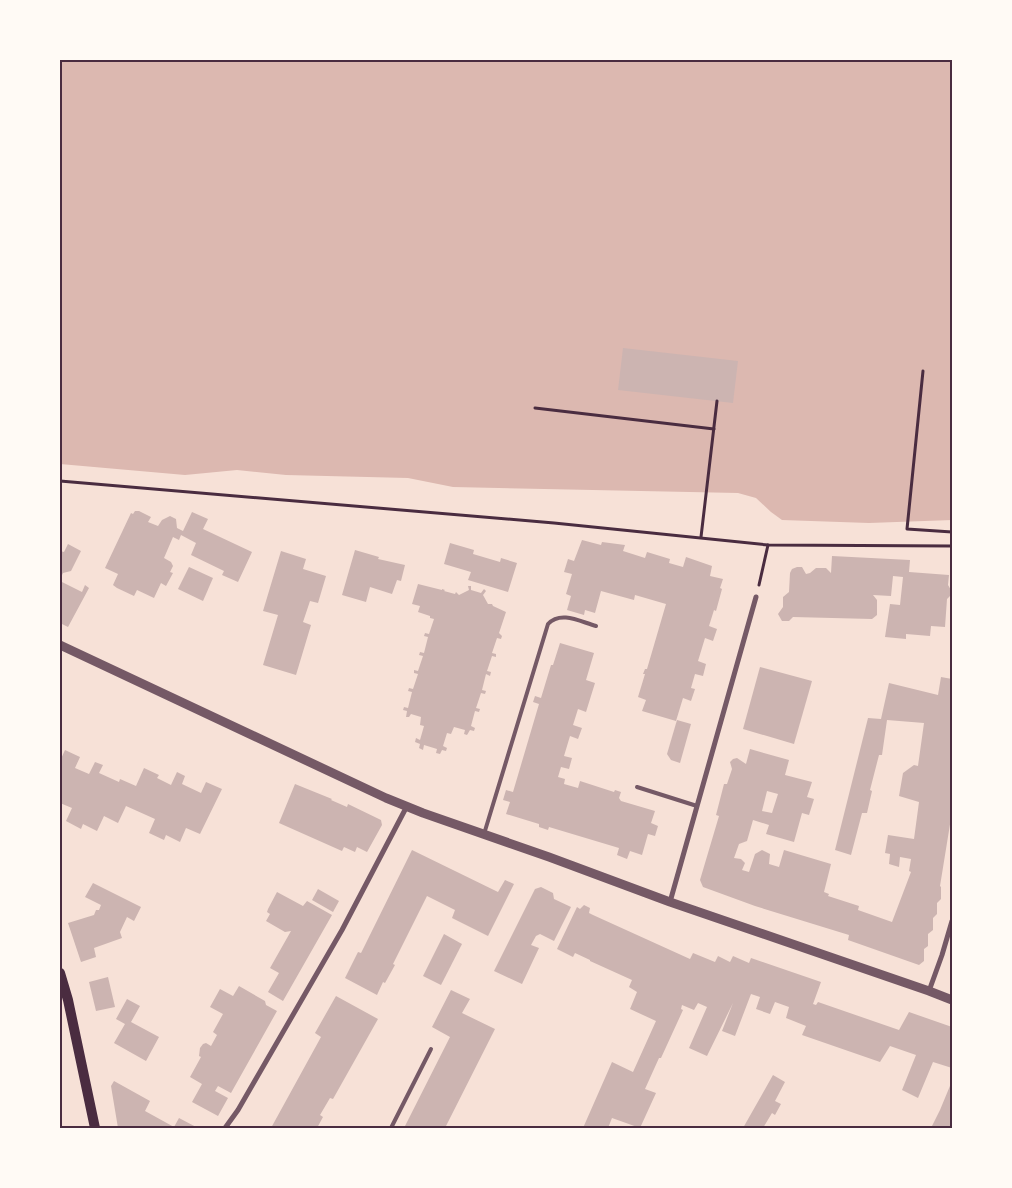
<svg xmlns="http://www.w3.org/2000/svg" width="1012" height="1188" font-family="'PT Sans',sans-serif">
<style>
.water{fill:#dcb8b0}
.building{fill:#ccb4b1;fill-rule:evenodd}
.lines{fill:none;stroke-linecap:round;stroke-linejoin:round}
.path{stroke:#4a2c40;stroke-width:3}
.service{stroke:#755966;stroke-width:4}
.minor{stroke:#755966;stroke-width:5}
.tertiary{stroke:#755966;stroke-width:9}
.secondary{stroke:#4a2c40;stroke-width:10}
.neatline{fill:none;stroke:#4a2c40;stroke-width:2}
</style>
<rect width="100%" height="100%" fill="#f7e1d7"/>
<path class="water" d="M 60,60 L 952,60 L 952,520 L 869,523 L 782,520 L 771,512 L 756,498 L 738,493 L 453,487 L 408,478 L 286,475 L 237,470 L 185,475 L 60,464 Z"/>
<g class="building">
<path d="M 623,348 L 738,361 L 733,403 L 618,390 Z"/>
<path d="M 135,511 L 139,511 L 151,517 L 148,522 L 158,526 L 162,520 L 170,516 L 176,519 L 177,528 L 183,531 L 192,512 L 208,519 L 203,529 L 252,552 L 238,582 L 222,575 L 224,571 L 191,555 L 196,543 L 181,535 L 179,540 L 173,537 L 164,558 L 171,562 L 173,566 L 170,572 L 173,573 L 166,586 L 161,583 L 154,598 L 137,590 L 134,596 L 117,588 L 113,585 L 118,574 L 105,568 L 131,513 L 133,514 Z"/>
<path d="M 582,540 L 601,545 L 602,542 L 625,545 L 623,551 L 645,558 L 647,552 L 670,559 L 669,563 L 683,567 L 686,557 L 712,566 L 710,576 L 723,579 L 720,588 L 722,589 L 716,611 L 714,610 L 709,626 L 717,629 L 713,641 L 705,638 L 698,661 L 706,664 L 703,676 L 695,674 L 691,688 L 695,689 L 691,701 L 683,698 L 676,721 L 642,711 L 646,700 L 638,697 L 645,674 L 643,674 L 645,669 L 647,669 L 666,604 L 635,595 L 634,600 L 601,591 L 595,613 L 585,610 L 584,615 L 567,610 L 571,596 L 566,594 L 572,574 L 564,572 L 568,559 L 574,561 Z"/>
<path d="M 450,543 L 474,550 L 473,554 L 500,562 L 501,558 L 517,563 L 508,592 L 468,580 L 471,572 L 444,564 Z"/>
<path d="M 68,544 L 81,551 L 71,571 L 63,573 L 60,579 L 60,551 L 64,552 Z"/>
<path d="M 355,550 L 379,557 L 378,559 L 405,565 L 401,581 L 397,580 L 392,594 L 370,587 L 366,602 L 342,595 Z"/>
<path d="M 281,551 L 306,559 L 303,569 L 326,576 L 318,603 L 310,601 L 303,622 L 311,625 L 296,675 L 263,665 L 278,615 L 263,611 Z"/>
<path d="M 832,556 L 910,560 L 909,572 L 949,575 L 948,585 L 951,590 L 950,596 L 947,599 L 945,627 L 931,626 L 930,636 L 906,634 L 906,639 L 885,637 L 890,604 L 900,605 L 903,577 L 893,576 L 891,596 L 873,595 L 877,600 L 877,615 L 872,619 L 793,617 L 789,621 L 782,621 L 778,614 L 783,607 L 783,597 L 789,592 L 790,573 L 792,569 L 797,567 L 802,567 L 806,574 L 810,573 L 816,568 L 826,568 L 831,573 Z"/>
<path d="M 189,567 L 213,578 L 203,601 L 178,589 Z"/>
<path d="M 60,581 L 82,592 L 85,585 L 89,588 L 68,627 L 60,623 Z"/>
<path d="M 418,584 L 442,590 L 442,589 L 445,590 L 444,591 L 455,594 L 456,592 L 459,595 L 469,590 L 468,586 L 471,586 L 471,590 L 481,593 L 484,589 L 486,591 L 483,595 L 488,604 L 492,604 L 493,606 L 506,612 L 499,633 L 502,636 L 501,639 L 497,638 L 492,653 L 496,654 L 496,657 L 492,656 L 487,671 L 491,672 L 490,676 L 486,674 L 482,690 L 486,691 L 485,694 L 481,693 L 476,708 L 480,709 L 479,712 L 475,711 L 471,726 L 475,728 L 474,731 L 470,730 L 467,735 L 464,734 L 465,730 L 454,727 L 451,734 L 447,733 L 443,746 L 447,748 L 446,751 L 442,750 L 440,754 L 436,753 L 437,749 L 424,745 L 423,750 L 419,748 L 420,744 L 415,742 L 416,738 L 420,740 L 424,726 L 420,725 L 421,717 L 411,714 L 409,717 L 406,717 L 407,711 L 403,710 L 404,707 L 408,708 L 412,692 L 408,691 L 409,688 L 413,689 L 418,674 L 414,673 L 414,670 L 418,671 L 423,656 L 419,655 L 420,652 L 424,653 L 428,637 L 424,636 L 425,633 L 429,634 L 434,619 L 430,618 L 430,616 L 418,612 L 420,606 L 412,604 Z"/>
<path d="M 560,643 L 594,653 L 586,680 L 595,683 L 586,712 L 578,709 L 573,725 L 582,728 L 578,739 L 570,736 L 564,756 L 572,758 L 569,769 L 561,767 L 558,777 L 565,779 L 564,784 L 578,788 L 580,781 L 614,792 L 615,790 L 621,792 L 619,798 L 621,801 L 655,811 L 651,823 L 658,826 L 655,836 L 648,834 L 642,855 L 630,851 L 627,859 L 617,855 L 619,848 L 549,827 L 548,830 L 539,827 L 539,824 L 506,814 L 510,802 L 503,800 L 506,790 L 513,792 L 539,704 L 533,702 L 535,696 L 541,698 L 551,665 L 553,665 Z"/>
<path d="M 760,667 L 812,681 L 794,744 L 743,729 Z"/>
<path d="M 941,677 L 952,679 L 952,812 L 940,886 L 941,887 L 941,899 L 937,903 L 937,914 L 933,918 L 933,930 L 928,934 L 928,946 L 924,949 L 924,961 L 919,965 L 848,940 L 849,935 L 755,906 L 703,887 L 700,880 L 719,816 L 716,815 L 724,784 L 727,784 L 732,769 L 730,762 L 733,759 L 737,758 L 746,764 L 750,749 L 789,760 L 785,775 L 812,782 L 807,797 L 814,799 L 809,815 L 802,813 L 794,842 L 766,834 L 769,825 L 753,820 L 747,841 L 739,844 L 734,858 L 741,859 L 745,863 L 742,870 L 749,872 L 755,854 L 762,850 L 770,854 L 769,864 L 779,867 L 784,850 L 831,864 L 824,892 L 829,894 L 828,896 L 859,906 L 858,910 L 892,922 L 911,872 L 909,871 L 911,859 L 900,857 L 899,867 L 889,864 L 890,854 L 885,853 L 888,835 L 914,839 L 919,802 L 899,796 L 903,773 L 914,765 L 918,766 L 924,723 L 887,720 L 882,755 L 879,755 L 870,790 L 872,791 L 867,813 L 862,813 L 851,855 L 835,850 L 868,718 L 881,719 L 889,683 L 938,695 ZM 767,791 L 778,794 L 772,813 L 762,811 Z"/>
<path d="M 677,720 L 691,724 L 680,763 L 671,760 L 667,754 Z"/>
<path d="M 65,750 L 80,757 L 75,768 L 89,774 L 95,762 L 103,765 L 99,773 L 119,782 L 120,779 L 136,786 L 144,768 L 159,775 L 157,778 L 171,785 L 177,772 L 185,776 L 182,784 L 201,793 L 206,782 L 222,789 L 200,834 L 186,828 L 180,842 L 166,835 L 164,840 L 149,833 L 155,819 L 126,806 L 118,823 L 104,816 L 97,831 L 83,824 L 81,829 L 66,821 L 72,808 L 60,803 L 60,761 Z"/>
<path d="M 295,784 L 332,799 L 331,800 L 347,807 L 348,804 L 381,820 L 382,825 L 367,852 L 357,847 L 355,852 L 344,847 L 342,851 L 279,823 Z"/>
<path d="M 412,850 L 498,892 L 505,880 L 514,884 L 488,936 L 452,918 L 455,910 L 427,896 L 393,964 L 395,965 L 385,983 L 383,982 L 377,995 L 345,978 L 358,952 L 361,953 L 366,943 Z"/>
<path d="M 93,883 L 141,907 L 134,921 L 127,917 L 120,932 L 122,938 L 94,948 L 96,957 L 81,962 L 68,923 L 94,915 L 96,910 L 99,910 L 101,905 L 85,897 Z"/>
<path d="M 541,887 L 553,893 L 554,899 L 571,907 L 554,941 L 540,934 L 536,936 L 531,945 L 539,948 L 522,984 L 494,971 L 535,889 Z"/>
<path d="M 318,889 L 339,901 L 333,912 L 312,900 Z"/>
<path d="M 277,892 L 303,906 L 307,901 L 332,915 L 283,1001 L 268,992 L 279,973 L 270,968 L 291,931 L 285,932 L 266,921 L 270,914 L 267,912 L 268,909 Z"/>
<path d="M 584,905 L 590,908 L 589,913 L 593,915 L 690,959 L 693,953 L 715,962 L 718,956 L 730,962 L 733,956 L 749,963 L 751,958 L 821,982 L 813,1004 L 816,1005 L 818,1002 L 899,1030 L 909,1012 L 952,1027 L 952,1068 L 933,1062 L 918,1098 L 902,1090 L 916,1055 L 890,1046 L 880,1062 L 802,1035 L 806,1026 L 786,1018 L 789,1007 L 775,1002 L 770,1014 L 756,1009 L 760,997 L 751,994 L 735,1036 L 722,1031 L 733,1003 L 707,1056 L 689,1048 L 707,1007 L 698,1003 L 694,1010 L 682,1005 L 681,1009 L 683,1010 L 661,1058 L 659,1058 L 645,1089 L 656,1093 L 640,1128 L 612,1118 L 608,1128 L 583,1128 L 612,1062 L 633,1072 L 656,1021 L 630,1009 L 637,992 L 629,987 L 632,980 L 590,961 L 590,960 L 575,953 L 573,957 L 557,949 L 577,907 L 580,909 Z"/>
<path d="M 444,934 L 462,944 L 441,985 L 423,976 Z"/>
<path d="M 108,977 L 115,1007 L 96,1011 L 89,982 Z"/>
<path d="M 239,986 L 265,1001 L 266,1005 L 277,1011 L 231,1093 L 218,1086 L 215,1091 L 228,1098 L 218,1116 L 192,1102 L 202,1084 L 190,1077 L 201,1057 L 199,1056 L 200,1048 L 203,1044 L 206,1043 L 211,1046 L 217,1035 L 213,1032 L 223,1014 L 210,1007 L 220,989 L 233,996 Z"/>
<path d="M 451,990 L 470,999 L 462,1013 L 495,1029 L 445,1128 L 404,1128 L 450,1037 L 432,1027 Z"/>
<path d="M 336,996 L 378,1019 L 333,1099 L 330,1098 L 320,1115 L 323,1117 L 317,1128 L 271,1128 L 321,1037 L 315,1033 Z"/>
<path d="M 127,999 L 140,1006 L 131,1022 L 159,1037 L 146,1061 L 114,1043 L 125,1024 L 116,1019 Z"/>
<path d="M 773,1075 L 785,1082 L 775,1101 L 781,1104 L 775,1115 L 772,1113 L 763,1128 L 743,1128 Z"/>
<path d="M 114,1081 L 150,1101 L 145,1111 L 174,1127 L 179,1118 L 198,1128 L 118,1128 L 111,1086 Z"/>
<path d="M 952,1081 L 952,1128 L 931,1128 L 940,1110 Z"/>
</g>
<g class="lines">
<g class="path">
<path d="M 923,371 L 907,529 L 952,532"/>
<path d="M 535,408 L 714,429"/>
<path d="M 60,481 L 554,523 L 768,545 L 952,546"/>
<path d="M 701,537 L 717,401"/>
<path d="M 759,585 L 768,545"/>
</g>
<g class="service">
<path d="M 637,787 L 697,806"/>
<path d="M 484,834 L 548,624 C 561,610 581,622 596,626"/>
<path d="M 391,1128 L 431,1049"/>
</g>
<g class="minor">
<path d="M 670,902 L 756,597"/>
<path d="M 929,991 L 942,955 L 952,921"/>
<path d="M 225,1128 L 238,1110 L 342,930 L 407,806"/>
</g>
<path class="tertiary" d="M 60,645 L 386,798 L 423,813 L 549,857 L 670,902 L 929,991 L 952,1000"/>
<path class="secondary" d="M 60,973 L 68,1000 L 95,1128"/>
</g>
<rect width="1012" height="1188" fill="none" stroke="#fffaf5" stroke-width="122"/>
<rect x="61" y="61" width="890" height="1066" class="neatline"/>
</svg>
